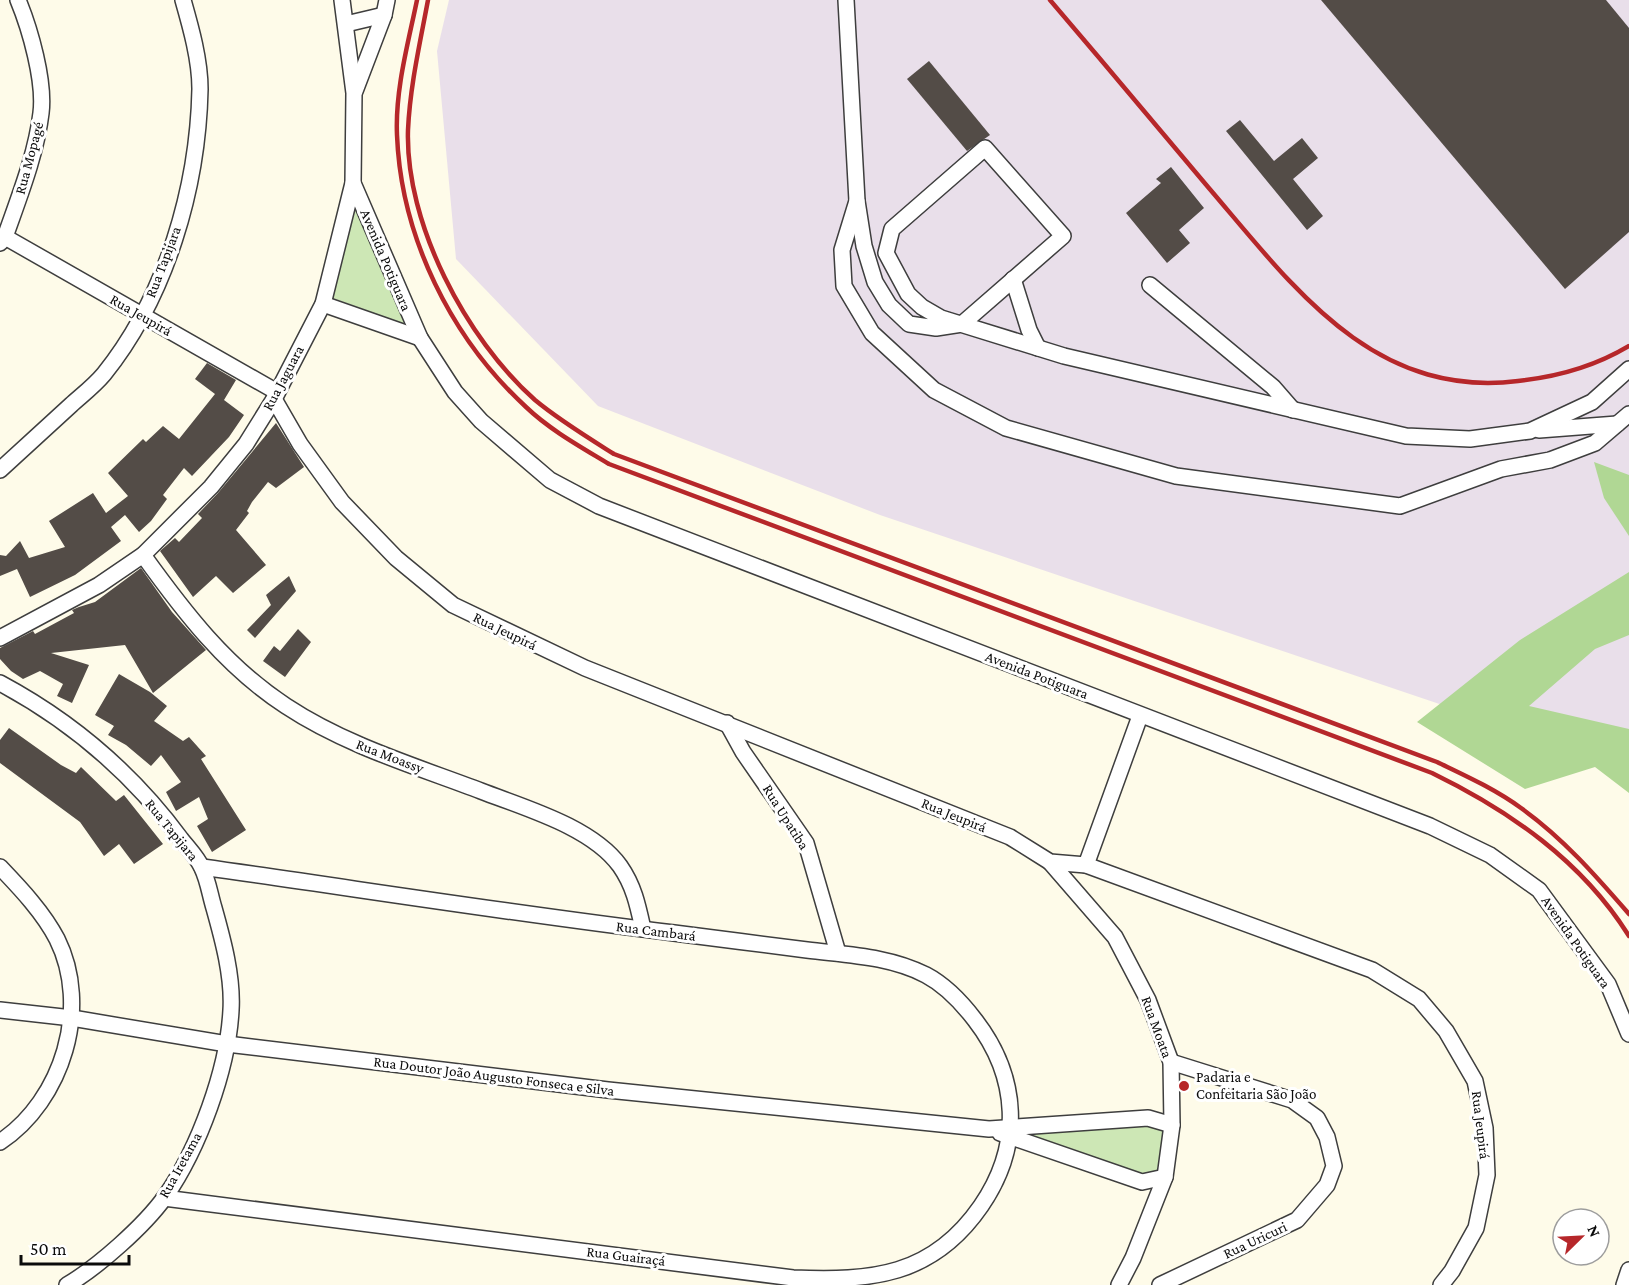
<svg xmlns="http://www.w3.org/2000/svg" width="1629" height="1285" font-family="'Crimson Pro',serif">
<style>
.industrial{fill:#e9dfea}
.green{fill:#cde7b5}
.forest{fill:#b0d794}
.building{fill:#534c47}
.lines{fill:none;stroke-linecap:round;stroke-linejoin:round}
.minor-casing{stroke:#3e3e3e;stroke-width:18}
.minor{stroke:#fff;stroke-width:15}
.rail{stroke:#b6272a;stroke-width:4.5}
.poi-dot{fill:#b6272a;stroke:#fff;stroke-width:2}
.labels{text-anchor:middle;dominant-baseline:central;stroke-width:6;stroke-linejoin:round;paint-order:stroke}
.street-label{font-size:15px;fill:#0b0b0b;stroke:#fff}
.poi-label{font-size:15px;fill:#0b0b0b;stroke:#fff;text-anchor:start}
</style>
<rect width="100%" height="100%" fill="#fefbe9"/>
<path class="industrial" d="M 449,0 L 1629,0 L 1629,768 L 880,515 L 598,406 L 456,259 L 437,51 Z"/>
<g class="green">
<path d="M 355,204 L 406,325 L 330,297 Z"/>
<path d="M 1148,1120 L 1170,1126 L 1163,1174 L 1142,1177 L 1018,1132 Z"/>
</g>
<g class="forest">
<path d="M 1594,462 L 1629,475 L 1629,536 L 1604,498 Z"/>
<path d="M 1629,572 L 1629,635 L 1595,649 L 1529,706 L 1629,729 L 1629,793 L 1595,767 L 1525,789 L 1417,722 L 1520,640 Z"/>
</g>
<g class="building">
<path d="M 1321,0 L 1606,0 L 1629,28 L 1629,232 L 1565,289 Z"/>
<path d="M 929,61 L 990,135 L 967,151 L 907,79 Z"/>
<path d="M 1240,120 L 1274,161 L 1302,138 L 1318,158 L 1293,179 L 1323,216 L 1307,230 L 1226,131 Z"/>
<path d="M 1171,167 L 1204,208 L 1179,230 L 1190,243 L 1167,263 L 1126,213 L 1161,183 L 1156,179 Z"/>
<path d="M 207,363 L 236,380 L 224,400 L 244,415 L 229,437 L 192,476 L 184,468 L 163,495 L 167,499 L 151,521 L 139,532 L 125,515 L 111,527 L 121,541 L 75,575 L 30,597 L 17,569 L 0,576 L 0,555 L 6,556 L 20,541 L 29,558 L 65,547 L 49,521 L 93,493 L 106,513 L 128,496 L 108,473 L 143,439 L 146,442 L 163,426 L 179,439 L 215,394 L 195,379 Z"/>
<path d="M 276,423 L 304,467 L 276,488 L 268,482 L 252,502 L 247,511 L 249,513 L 236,530 L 266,565 L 233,593 L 216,576 L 193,597 L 160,551 L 175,538 L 179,542 L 202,518 L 198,514 L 218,493 Z"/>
<path d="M 141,568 L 172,612 L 206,650 L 153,693 L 125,645 L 51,653 L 89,665 L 72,703 L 57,696 L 63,684 L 40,671 L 23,679 L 11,671 L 0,659 L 0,648 L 33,631 L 35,634 L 74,613 L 72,610 L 79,607 L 95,602 Z"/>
<path d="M 289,576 L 296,591 L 255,638 L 247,630 L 271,605 L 266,595 Z"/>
<path d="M 298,629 L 311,642 L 285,677 L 263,661 L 274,646 L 280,651 Z"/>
<path d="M 119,674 L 150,692 L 167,706 L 154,721 L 183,741 L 189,737 L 206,756 L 201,759 L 246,830 L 212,852 L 197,826 L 208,819 L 199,797 L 176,811 L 166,792 L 181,782 L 161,755 L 151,766 L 126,745 L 108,735 L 114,726 L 95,715 Z"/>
<path d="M 9,728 L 61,765 L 76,773 L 81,767 L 116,801 L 124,795 L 163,844 L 134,864 L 119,844 L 104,856 L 80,822 L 0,763 L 0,740 Z"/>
</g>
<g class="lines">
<g class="minor-casing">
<g id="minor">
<path d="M 846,0 L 857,201 L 842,250 L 844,286 L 872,333 L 934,390 L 1006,428 L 1176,476 L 1400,506 L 1501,469 L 1550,460 L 1595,443 L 1629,414"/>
<path d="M 346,24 L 384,15"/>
<path d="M 355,91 L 384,15 L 387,0"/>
<path d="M 353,183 L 420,338 L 455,392 L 481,421 L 550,480 L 599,506 L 1430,826 L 1490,855 L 1539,890 L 1608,984 L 1629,1034"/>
<path d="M 857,201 L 864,246 L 875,282 L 889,305 L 909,324 L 936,328 L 962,324 L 1063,236 L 985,148 L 892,229 L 886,253 L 908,294 L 922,307 L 941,318 L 1064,356 L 1406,436 L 1470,439 L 1530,431 L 1592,402 L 1629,369"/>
<path d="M 5,237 L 277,392"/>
<path d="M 0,243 L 5,237 C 19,197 36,155 41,113 C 45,81 30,29 18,0"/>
<path d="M 1013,279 L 1029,330 L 1038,348"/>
<path d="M 1150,285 L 1273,387 L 1293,410"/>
<path d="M 323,304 L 420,338"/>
<path d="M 274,399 L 300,444 L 342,502 L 396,558 L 453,605 L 585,668 L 1010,837 L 1050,862 L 1086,865 L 1372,970 L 1419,999 L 1446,1031 L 1475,1081 L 1485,1128 L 1487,1175 L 1476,1228 L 1452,1271 L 1441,1285"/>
<path d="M 1539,430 L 1617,424"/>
<path d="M 0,470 C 24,448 47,427 71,405 C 82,395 94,386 104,374 C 166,297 198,188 200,89 C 200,60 191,28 183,0"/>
<path d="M 143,555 C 184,612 226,667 286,706 C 345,745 415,766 481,791 C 525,808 592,827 620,866 C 634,886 638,906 643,929"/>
<path d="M 0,638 L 99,585 L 143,555 L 211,487 L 246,444 L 274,399 L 323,304 L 353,183 L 354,93 L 342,0"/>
<path d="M 0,683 C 71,721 133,774 181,839 C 188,848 198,858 202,868 C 208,880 210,895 214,908 C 223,940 233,977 231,1010 C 228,1069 199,1148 165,1197 C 144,1226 98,1267 67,1285"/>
<path d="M 727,723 L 743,752 L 806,843 L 838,953"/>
<path d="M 1050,862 L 1115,937 L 1148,1000 L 1171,1062 L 1172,1125 L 1165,1177 L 1133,1258 L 1119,1285"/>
<path d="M 1086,865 L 1140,716"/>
<path d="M 0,867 C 20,888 43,912 57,939 C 91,1007 63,1100 0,1142"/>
<path d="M 0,1010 L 72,1018 L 227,1044 L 608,1090 L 989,1129 L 1148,1118 L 1172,1125"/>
<path d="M 1000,1133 L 1142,1182 L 1165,1177"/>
<path d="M 164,1198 L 793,1278 C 871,1281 932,1277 981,1206 C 1023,1145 1019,1077 975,1020 C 962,1003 945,985 926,975 C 889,956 847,955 807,950 C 763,944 718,939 674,933 C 516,914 359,889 202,867"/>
<path d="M 1160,1285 L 1297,1220 L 1327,1185 L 1334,1166 L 1327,1137 L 1317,1118 L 1292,1100 L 1171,1062"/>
<path d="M 1624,1285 L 1629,1270"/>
</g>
</g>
<use href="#minor" class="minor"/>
<g class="rail">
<path d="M 417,0 C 408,44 395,90 397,135 C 401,237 451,338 526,407 C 550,430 581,447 609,464 L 1432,773 C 1510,811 1582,861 1629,936"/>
<path d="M 428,0 C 420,43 410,86 408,130 C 405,223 466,339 535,400 C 559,420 587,437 614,454 L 1437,762 C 1466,776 1495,789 1521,808 C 1563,838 1596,876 1629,914"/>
<path d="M 1050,0 C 1103,62 1155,124 1208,187 C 1292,285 1372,399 1518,381 C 1557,377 1594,367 1629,346"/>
</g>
</g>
<circle class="poi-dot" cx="1184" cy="1086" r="6"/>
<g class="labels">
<g class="street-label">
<text transform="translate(29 158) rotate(-75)">Rua Mopagé</text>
<text transform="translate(386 260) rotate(67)">Avenida Potiguara</text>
<text transform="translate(163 262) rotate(-69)">Rua Tapijara</text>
<text transform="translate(141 315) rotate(30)">Rua Jeupirá</text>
<text transform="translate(283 378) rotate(-62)">Rua Jaguara</text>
<text transform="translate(505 631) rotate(26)">Rua Jeupirá</text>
<text transform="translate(1037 675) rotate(21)">Avenida Potiguara</text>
<text transform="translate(390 756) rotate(21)">Rua Moassy</text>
<text transform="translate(954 815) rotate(22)">Rua Jeupirá</text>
<text transform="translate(786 817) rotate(58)">Rua Upatiba</text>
<text transform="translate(172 830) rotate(51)">Rua Tapijara</text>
<text transform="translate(656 931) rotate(7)">Rua Cambará</text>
<text transform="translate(1576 942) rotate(55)">Avenida Potiguara</text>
<text transform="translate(1157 1027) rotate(70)">Rua Moata</text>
<text transform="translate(494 1076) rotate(7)">Rua Doutor João Augusto Fonseca e Silva</text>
<text transform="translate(1481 1125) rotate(83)">Rua Jeupirá</text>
<text transform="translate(180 1165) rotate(-61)">Rua Iretama</text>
<text transform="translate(1255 1240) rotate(-25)">Rua Uricuri</text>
<text transform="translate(626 1256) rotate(7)">Rua Guairaçá</text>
</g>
<g class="poi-label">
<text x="1196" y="1077">Padaria e<tspan x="1196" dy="17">Confeitaria São João</tspan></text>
</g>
</g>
<g transform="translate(1581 1237) rotate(66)"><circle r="28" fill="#ffffff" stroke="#9d9d9d" stroke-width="1.5"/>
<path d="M0-4.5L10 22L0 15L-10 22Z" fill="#b6272a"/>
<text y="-9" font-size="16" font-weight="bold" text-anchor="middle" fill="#0b0b0b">N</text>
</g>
<path d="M21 1255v9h108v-9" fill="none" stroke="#0b0b0b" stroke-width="3"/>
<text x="30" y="1255" font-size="18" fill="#0b0b0b" stroke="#ffffff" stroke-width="4.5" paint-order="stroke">50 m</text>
</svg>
